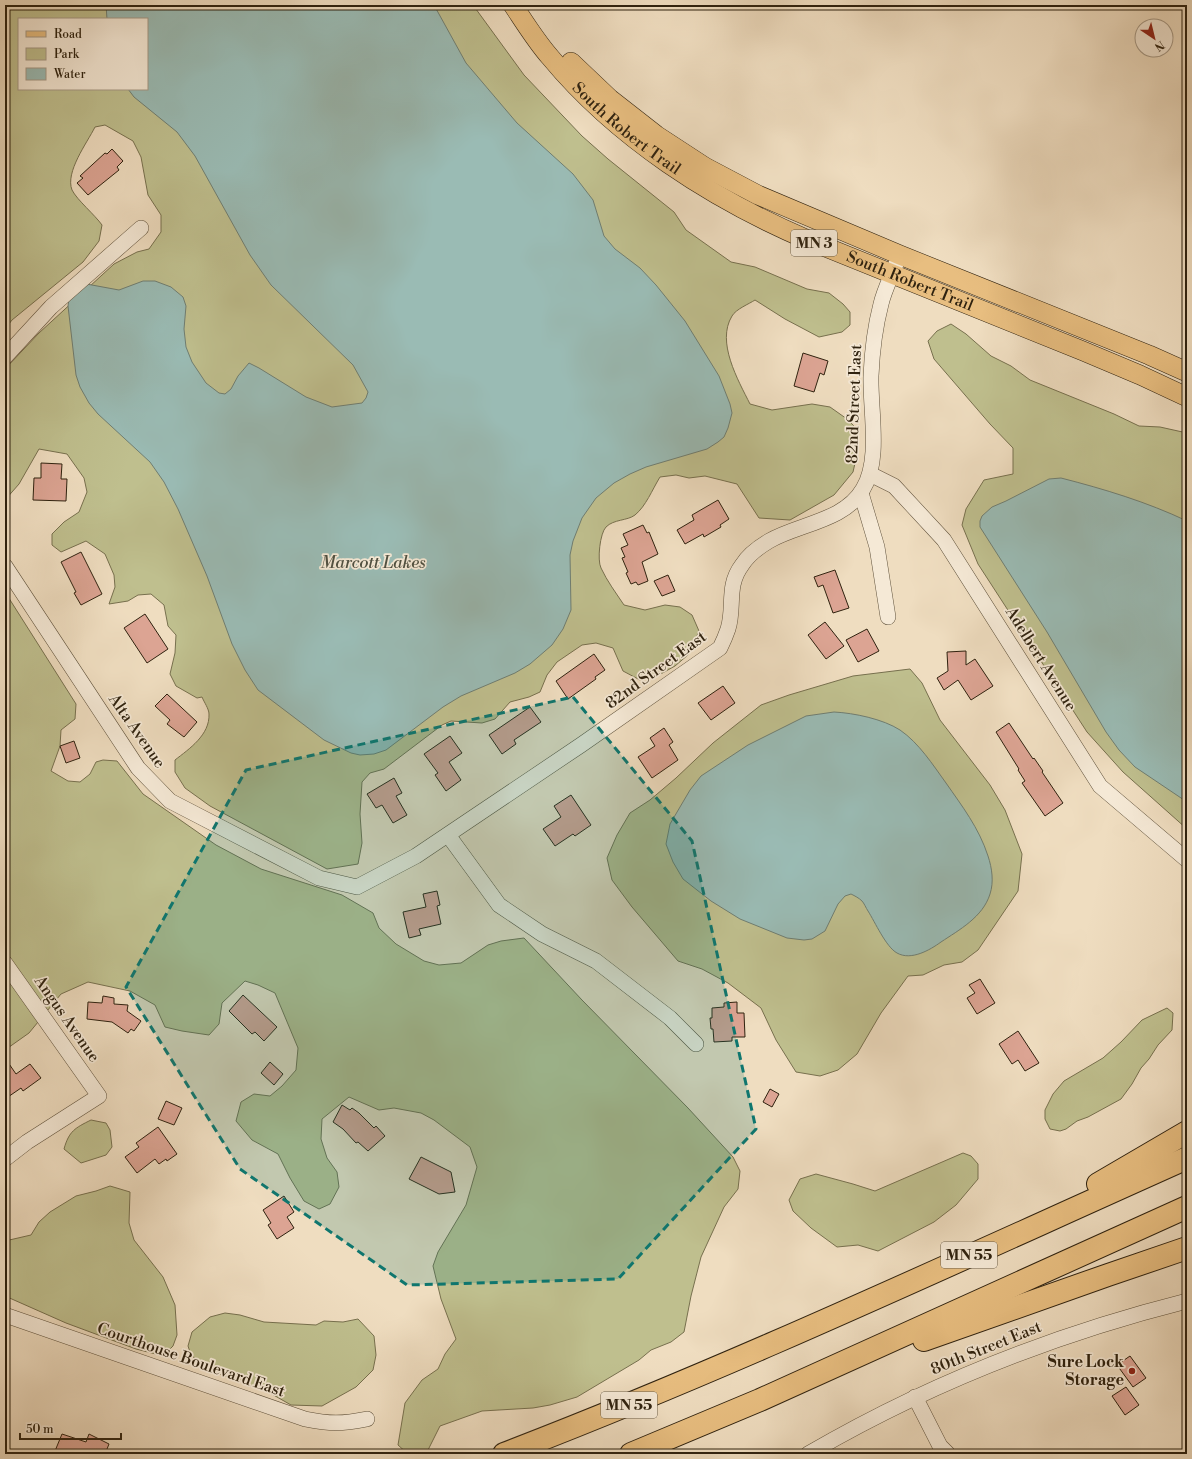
<svg xmlns="http://www.w3.org/2000/svg" width="1192" height="1459" font-family="'Libre Bodoni',serif">
<style>
.green{fill:#bfbf8e;stroke:#77704e;fill-rule:evenodd}
.water{fill:#9abbb4;stroke:#6f7e72}
.building{fill:#dca493;stroke:#2f220f}
.lines{fill:none;stroke-linecap:round;stroke-linejoin:round}
.minor-casing{stroke:#5f513b;stroke-width:16}
.major-casing{stroke:#2f220f;stroke-width:20}
.highway-casing{stroke:#2f220f;stroke-width:24}
.minor{stroke:#f5e9d6;stroke-width:15}
.major{stroke:#e8be80;stroke-width:19}
.highway{stroke:#e8be80;stroke-width:22}
.marked{fill:#0f766e;fill-opacity:0.2;stroke:#0f766e;stroke-width:3;stroke-dasharray:8 5;stroke-linejoin:round}
.poi-dot{fill:#8f2418;stroke:#f5e9d6;stroke-width:1.5}
.labels{text-anchor:middle;dominant-baseline:central;stroke-width:3.5;stroke-linejoin:round;paint-order:stroke}
.shield{fill:#f5e9d6;stroke:#6a5e4b;stroke-width:1}
.shield-label{font-size:15px;font-weight:bold;fill:#2f220f}
.street-label{font-size:16px;fill:#2f220f;stroke:#f5e9d6}
.poi-label{font-size:16px;font-weight:bold;fill:#2f220f;stroke:#f5e9d6;text-anchor:end}
.water-label{font-size:17px;font-style:italic;fill:#4f5041;stroke:#f5e9d6}
</style>
<rect width="100%" height="100%" fill="#efddc0"/>
<filter id="stains"><feTurbulence type="fractalNoise" baseFrequency=".005" numOctaves="4"/><feColorMatrix values="0 0 0 0 .2 0 0 0 0 .09 0 0 0 0 .02 0 0 0 .5 -.17"/></filter>
<radialGradient id="worn" r=".72"><stop offset=".6" stop-color="#630" stop-opacity="0"/><stop offset="1" stop-color="#630" stop-opacity=".3"/></radialGradient>
<g class="green">
<path d="M 5,5 L 8,6 L 10,5 L 473,5 L 524,75 L 582,136 L 608,159 L 674,212 L 686,230 L 731,262 L 755,267 L 807,289 L 829,293 L 843,304 L 850,312 L 850,325 L 842,332 L 819,337 L 785,319 L 755,300 C 749,304 736,309 732,316 C 716,342 738,380 750,404 L 772,410 L 812,404 L 830,407 L 847,419 L 858,430 L 858,450 L 853,472 L 834,495 L 790,520 L 759,518 L 737,484 L 705,476 L 689,478 L 676,475 L 660,477 C 652,490 646,506 635,515 C 627,521 614,519 606,527 C 600,533 597,560 601,568 C 607,581 616,593 624,605 L 645,610 L 665,605 L 680,607 L 692,615 L 699,631 L 689,654 L 675,666 L 657,676 L 640,680 L 623,671 L 613,648 L 596,643 L 582,645 L 557,662 L 547,675 L 540,692 L 529,697 L 510,702 L 495,719 L 482,723 L 451,721 L 442,725 L 384,769 L 370,773 L 362,782 L 360,814 L 362,843 L 358,864 L 327,869 L 210,806 L 185,788 L 175,772 L 175,760 C 189,749 210,735 209,714 C 209,709 204,702 202,697 L 197,698 L 176,686 L 170,674 L 175,653 L 176,635 L 168,626 L 164,605 L 151,594 L 138,595 L 128,601 L 109,604 L 115,587 L 114,575 L 105,554 L 86,541 L 61,552 L 52,545 L 52,534 L 64,522 L 79,512 L 87,492 L 84,478 L 67,454 L 39,449 L 19,484 L 5,500 L 5,369 L 39,333 L 114,264 L 137,252 L 149,249 L 161,232 L 161,215 L 148,195 L 141,157 L 133,141 L 105,125 L 95,127 C 87,143 65,172 72,190 C 77,200 95,215 102,225 L 99,241 L 83,262 L 12,320 L 5,329 ZM 19,19 L 147,19 L 147,89 L 19,89 Z"/>
<path d="M 951,324 L 966,334 L 991,356 L 1011,366 L 1030,380 L 1114,414 L 1139,426 L 1160,427 L 1187,433 L 1187,829 L 1123,772 L 1087,732 L 978,564 L 962,525 L 966,509 L 984,480 L 1013,474 L 1013,448 L 990,424 L 934,359 L 928,341 L 937,331 Z"/>
<path d="M 5,592 L 76,704 L 75,719 L 61,730 L 60,746 L 51,771 L 68,781 L 80,782 L 90,774 L 96,762 L 103,760 L 117,761 L 143,794 L 216,845 L 261,869 L 342,895 L 373,913 L 379,928 L 396,944 L 424,961 L 439,965 L 461,963 L 488,945 L 501,941 L 524,938 L 582,1000 L 688,1108 L 733,1157 L 740,1171 L 738,1189 L 724,1207 L 701,1257 L 691,1296 L 684,1332 L 671,1342 L 651,1350 L 639,1360 L 577,1397 L 550,1405 L 533,1408 L 482,1411 L 440,1426 L 426,1454 L 408,1454 L 398,1445 L 405,1403 L 422,1380 L 438,1369 L 445,1354 L 456,1339 L 441,1299 L 433,1266 L 438,1252 L 466,1205 L 477,1167 L 470,1147 L 434,1120 L 421,1113 L 394,1108 L 379,1110 L 349,1097 L 322,1119 L 321,1139 L 327,1158 L 337,1172 L 339,1187 L 330,1204 L 319,1209 L 304,1201 L 290,1178 L 278,1154 L 252,1140 L 236,1121 L 241,1102 L 254,1094 L 270,1096 L 282,1086 L 296,1070 L 298,1048 L 275,993 L 258,985 L 245,981 L 222,1003 L 219,1024 L 209,1035 L 182,1031 L 165,1027 L 155,1005 L 130,991 L 88,982 L 61,994 L 29,1033 L 5,1050 Z"/>
<path d="M 910,669 L 922,683 L 940,720 L 990,785 L 1005,810 L 1022,854 L 1018,891 L 978,950 L 962,962 L 944,965 L 923,975 L 908,976 L 881,1013 L 857,1054 L 838,1070 L 820,1076 L 796,1072 L 776,1040 L 761,1008 L 728,983 L 702,969 L 678,961 L 632,907 L 612,880 L 607,858 L 617,835 L 630,813 L 650,800 L 676,778 L 713,743 L 761,705 L 789,695 L 853,676 Z"/>
<path d="M 1167,1008 L 1173,1013 L 1172,1030 L 1158,1045 L 1149,1059 L 1141,1068 L 1132,1084 L 1121,1099 L 1088,1117 L 1077,1121 L 1066,1129 L 1060,1131 L 1050,1129 L 1045,1119 L 1045,1110 L 1053,1094 L 1064,1081 L 1103,1058 L 1121,1042 L 1142,1020 Z"/>
<path d="M 91,1120 L 106,1123 L 110,1130 L 112,1147 L 106,1155 L 81,1163 L 64,1149 C 69,1131 75,1128 91,1120 Z"/>
<path d="M 963,1153 L 971,1156 L 978,1164 L 978,1179 L 956,1205 L 934,1222 L 878,1251 L 858,1245 L 837,1247 L 811,1228 L 793,1211 L 789,1200 L 800,1179 L 816,1174 L 853,1184 L 875,1191 Z"/>
<path d="M 110,1186 L 130,1192 L 129,1223 L 134,1240 L 163,1277 L 175,1305 L 177,1335 L 173,1346 L 167,1352 L 160,1355 L 136,1349 L 66,1323 L 5,1296 L 5,1241 L 31,1235 L 39,1222 L 50,1212 L 76,1196 L 96,1191 Z"/>
<path d="M 225,1313 L 240,1315 L 264,1322 L 316,1325 L 324,1321 L 343,1322 L 358,1319 L 374,1336 L 376,1355 L 373,1370 L 356,1387 L 322,1406 L 291,1405 L 270,1393 L 207,1369 L 191,1355 L 188,1346 L 192,1332 L 210,1317 Z"/>
</g>
<g class="water">
<path d="M 106,5 L 434,5 L 466,63 L 517,123 L 573,174 L 593,200 L 604,236 L 615,249 L 640,268 L 656,285 L 685,321 L 719,376 L 730,404 L 732,413 L 728,428 L 724,437 L 718,442 L 707,449 L 646,467 L 630,474 L 614,483 L 596,498 L 582,518 L 573,541 L 570,555 L 571,610 L 563,629 L 552,645 L 530,664 L 515,673 L 461,696 L 443,707 L 386,750 L 374,754 L 360,755 L 351,753 L 324,740 L 258,690 L 245,670 L 232,644 L 207,576 L 178,509 L 164,482 L 150,462 L 98,414 L 89,403 L 80,387 L 76,375 L 68,306 L 69,298 L 81,283 L 119,290 L 143,281 L 155,281 L 171,287 L 183,297 L 186,306 L 184,329 L 186,347 L 192,362 L 206,383 L 219,393 L 225,394 L 231,389 L 238,376 L 249,363 L 259,368 L 306,397 L 332,407 L 362,403 L 366,398 L 368,392 L 353,365 L 271,285 L 250,255 L 195,156 L 177,132 L 134,97 L 128,89 L 147,89 L 147,19 L 107,19 Z"/>
<path d="M 1061,478 C 1104,489 1147,502 1187,521 L 1187,802 L 1135,767 L 1119,750 L 1106,732 L 1047,632 L 980,527 L 980,521 L 982,516 L 992,507 L 1006,501 L 1049,479 Z"/>
<path d="M 834,712 C 854,713 883,719 900,730 C 919,743 933,765 946,783 C 962,806 979,828 988,856 C 992,868 994,882 990,894 C 983,917 959,930 941,942 C 930,950 911,961 897,953 C 886,947 875,922 868,911 C 866,908 864,903 862,901 C 859,898 855,896 851,894 L 845,896 L 838,904 L 825,931 L 812,939 L 804,940 L 787,938 L 740,919 L 711,901 L 683,879 L 673,862 L 666,844 L 670,824 L 690,790 L 701,776 L 748,745 L 806,716 Z"/>
</g>
<g class="building">
<path d="M 112,149 L 123,161 L 117,167 L 119,170 L 88,195 L 77,183 L 83,178 L 80,176 L 105,153 L 107,154 Z"/>
<path d="M 803,353 L 828,361 L 824,375 L 820,373 L 814,392 L 794,386 Z"/>
<path d="M 41,463 L 62,464 L 61,479 L 67,479 L 66,501 L 33,500 L 34,478 L 41,478 Z"/>
<path d="M 718,500 L 729,519 L 720,525 L 721,527 L 704,537 L 703,534 L 685,544 L 677,530 L 694,520 L 692,515 Z"/>
<path d="M 643,525 L 647,533 L 649,532 L 658,554 L 642,562 L 648,581 L 638,585 L 636,582 L 631,584 L 626,573 L 628,572 L 622,558 L 625,557 L 621,548 L 628,545 L 623,534 Z"/>
<path d="M 81,552 L 102,594 L 81,605 L 74,593 L 76,592 L 61,562 Z"/>
<path d="M 835,570 L 849,608 L 833,613 L 823,585 L 818,587 L 814,577 Z"/>
<path d="M 668,575 L 675,591 L 662,596 L 654,581 Z"/>
<path d="M 145,614 L 168,649 L 147,663 L 124,628 Z"/>
<path d="M 825,622 L 844,646 L 826,659 L 808,635 Z"/>
<path d="M 867,629 L 879,651 L 858,662 L 846,640 Z"/>
<path d="M 966,651 L 966,665 L 975,659 L 993,686 L 971,700 L 958,680 L 944,690 L 937,678 L 948,671 L 947,652 Z"/>
<path d="M 594,654 L 605,670 L 595,677 L 596,679 L 568,699 L 556,681 Z"/>
<path d="M 723,686 L 735,703 L 711,720 L 698,703 Z"/>
<path d="M 167,694 L 197,722 L 184,737 L 167,724 L 170,720 L 155,706 Z"/>
<path d="M 530,707 L 541,722 L 514,740 L 516,744 L 502,754 L 489,735 Z"/>
<path d="M 1009,723 L 1033,759 L 1034,758 L 1043,771 L 1042,772 L 1063,803 L 1045,816 L 1022,783 L 1025,781 L 1018,770 L 1019,769 L 996,732 Z"/>
<path d="M 664,728 L 673,742 L 669,745 L 678,760 L 652,778 L 638,757 L 655,746 L 650,738 Z"/>
<path d="M 450,736 L 462,753 L 449,762 L 461,780 L 446,791 L 435,775 L 438,773 L 424,754 Z"/>
<path d="M 74,741 L 80,758 L 66,763 L 60,746 Z"/>
<path d="M 394,778 L 402,793 L 396,796 L 407,815 L 393,823 L 382,805 L 376,808 L 367,794 Z"/>
<path d="M 571,795 L 591,825 L 575,836 L 573,834 L 555,846 L 543,829 L 561,817 L 554,806 Z"/>
<path d="M 437,891 L 440,905 L 437,906 L 441,924 L 419,929 L 421,935 L 409,938 L 403,912 L 426,907 L 423,894 Z"/>
<path d="M 980,979 L 995,1003 L 977,1014 L 967,998 L 975,993 L 969,985 Z"/>
<path d="M 243,995 L 277,1027 L 264,1041 L 255,1032 L 252,1034 L 229,1011 Z"/>
<path d="M 103,996 L 114,998 L 114,1004 L 128,1005 L 127,1011 L 141,1021 L 134,1031 L 131,1029 L 128,1033 L 112,1022 L 87,1019 L 88,1002 L 102,1003 Z"/>
<path d="M 737,1002 L 737,1013 L 744,1013 L 745,1037 L 732,1037 L 732,1041 L 714,1042 L 713,1029 L 711,1029 L 710,1018 L 712,1018 L 712,1008 L 724,1007 L 724,1003 Z"/>
<path d="M 1018,1031 L 1039,1063 L 1025,1071 L 1018,1060 L 1012,1064 L 999,1044 Z"/>
<path d="M 5,1058 L 16,1074 L 30,1064 L 41,1078 L 23,1091 L 21,1088 L 5,1099 Z"/>
<path d="M 270,1062 L 283,1074 L 274,1085 L 261,1073 Z"/>
<path d="M 770,1089 L 779,1094 L 772,1107 L 763,1102 Z"/>
<path d="M 166,1101 L 182,1108 L 174,1125 L 158,1119 Z"/>
<path d="M 342,1105 L 350,1110 L 352,1108 L 359,1113 L 374,1128 L 376,1126 L 385,1136 L 368,1151 L 358,1142 L 356,1143 L 343,1129 L 333,1122 Z"/>
<path d="M 158,1127 L 177,1154 L 167,1161 L 166,1159 L 159,1164 L 155,1159 L 137,1173 L 125,1157 L 139,1147 L 136,1143 Z"/>
<path d="M 421,1157 L 451,1172 L 455,1192 L 439,1194 L 409,1179 Z"/>
<path d="M 284,1196 L 294,1212 L 287,1217 L 294,1228 L 277,1239 L 268,1225 L 271,1223 L 263,1210 Z"/>
<path d="M 1130,1356 L 1146,1378 L 1133,1387 L 1117,1365 Z"/>
<path d="M 1126,1387 L 1139,1405 L 1125,1415 L 1112,1396 Z"/>
<path d="M 62,1434 L 86,1442 L 89,1434 L 109,1444 L 105,1454 L 62,1454 L 55,1451 Z"/>
</g>
<g class="lines">
<g class="minor-casing">
<g id="minor">
<path d="M 5,357 L 51,307 L 141,228"/>
<path d="M 870,474 L 894,486 L 944,540 L 1100,786 L 1187,860"/>
<path d="M 861,493 L 877,547 L 888,617"/>
<path d="M 5,566 L 138,768 L 170,801 L 319,878 L 357,887 L 416,856 L 581,745 L 720,648 C 723,642 726,635 728,629 C 735,607 726,586 742,565 C 748,555 759,547 769,541 C 798,524 845,521 863,489 C 881,460 870,410 871,376 C 872,352 875,327 881,304 C 884,291 891,277 896,264"/>
<path d="M 448,835 L 499,905 L 542,934 L 596,961 L 670,1018 L 696,1044"/>
<path d="M 5,963 L 99,1096 L 27,1142 L 5,1159"/>
<path d="M 5,1315 L 305,1419 C 330,1424 342,1424 367,1419"/>
<path d="M 915,1397 L 940,1446 L 948,1454"/>
<path d="M 808,1454 C 928,1384 1052,1335 1187,1301"/>
</g>
</g>
<g class="major-casing">
<g id="major">
<path id="s1" d="M 513,5 C 525,23 536,41 550,57 C 617,138 712,199 808,240 L 1083,351 L 1140,375 L 1187,397"/>
<path d="M 571,62 L 610,99 L 656,135 L 705,167 L 758,195 L 900,255 L 1149,355 L 1187,372"/>
</g>
</g>
<g class="highway-casing">
<g id="highway">
<path d="M 1098,1184 L 1187,1132"/>
<path d="M 924,1340 L 1108,1275 L 1187,1248"/>
<path d="M 504,1454 C 736,1365 961,1259 1187,1158"/>
<path d="M 631,1454 L 760,1400 L 1187,1207"/>
</g>
</g>
<use href="#minor" class="minor"/>
<use href="#major" class="major"/>
<use href="#highway" class="highway"/>
</g>
<path class="marked" d="M 573,697 L 692,841 L 756,1129 L 618,1279 L 407,1285 L 240,1169 L 126,987 L 246,770 Z"/>
<circle class="poi-dot" cx="1132" cy="1371" r="4"/>
<g class="labels">
<g class="shield">
<rect x="791" y="230" width="46" height="26" rx="3"/>
<rect x="941" y="1242" width="56" height="26" rx="3"/>
<rect x="601" y="1392" width="56" height="26" rx="3"/>
</g>
<g class="shield-label">
<text x="814" y="243">MN 3</text>
<text x="969" y="1255">MN 55</text>
<text x="629" y="1405">MN 55</text>
</g>
<g class="street-label">
<text stroke="none"><textPath href="#s1" startOffset="169">South Robert Trail</textPath></text>
<text stroke="none"><textPath href="#s1" startOffset="493">South Robert Trail</textPath></text>
<text transform="translate(854 404) rotate(-88)">82nd Street East</text>
<text transform="translate(1041 659) rotate(58)">Adelbert Avenue</text>
<text transform="translate(656 670) rotate(-36)">82nd Street East</text>
<text transform="translate(137 731) rotate(55)">Alta Avenue</text>
<text transform="translate(67 1019) rotate(55)">Angus Avenue</text>
<text transform="translate(986 1348) rotate(-22)">80th Street East</text>
<text transform="translate(191 1360) rotate(19)">Courthouse Boulevard East</text>
</g>
<g class="poi-label">
<text x="1124" y="1362">Sure Lock<tspan x="1124" dy="18">Storage</tspan></text>
</g>
<g class="water-label">
<text x="373" y="563">Marcott Lakes</text>
</g>
</g>
<rect width="1192" height="1459" fill="none" stroke="#efddc0" stroke-width="20"/>
<rect x="6" y="6" width="1180" height="1447" fill="none" stroke="#2f220f" stroke-width="2"/>
<rect x="10" y="10" width="1172" height="1439" fill="none" stroke="#2f220f"/>
<rect x="18" y="18" width="130" height="72" fill="#f5e9d6" stroke="#a69986"/>
<rect x="26" y="31" width="20" height="6" fill="#e8be80" stroke="#a69986"/>
<text x="54" y="38" font-size="12" fill="#2f220f">Road</text>
<rect x="26" y="48" width="20" height="12" fill="#bfbf8e" stroke="#a69986"/>
<text x="54" y="58" font-size="12" fill="#2f220f">Park</text>
<rect x="26" y="68" width="20" height="12" fill="#9abbb4" stroke="#a69986"/>
<text x="54" y="78" font-size="12" fill="#2f220f">Water</text>
<g transform="translate(1154 38) rotate(145)"><circle r="19" fill="#f5e9d6" stroke="#a69986"/>
<path d="M0-3L7 15L0 10L-7 15Z" fill="#8f2418"/>
<text y="-6" font-size="11" font-weight="bold" text-anchor="middle" fill="#2f220f">N</text>
</g>
<path d="M20 1433v6h101v-6" fill="none" stroke="#2f220f" stroke-width="2"/>
<text x="26" y="1433" font-size="12" fill="#2f220f" stroke="#f5e9d6" stroke-width="3" paint-order="stroke">50 m</text>
<rect width="100%" height="100%" filter="url(#stains)"/>
<rect width="100%" height="100%" fill="url(#worn)"/>
</svg>
